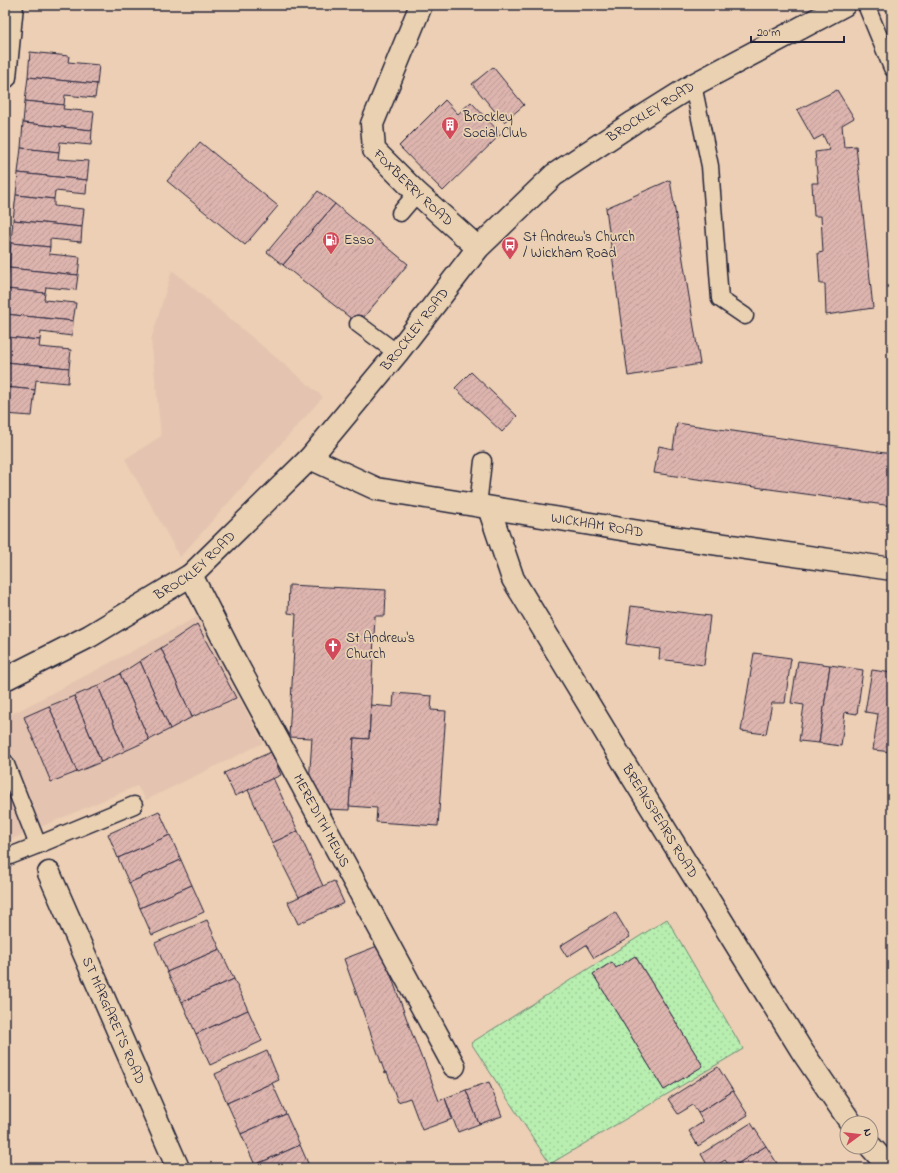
<svg xmlns="http://www.w3.org/2000/svg" width="897" height="1173" font-family="'Indie Flower',sans-serif">
<style>
.built{fill:#e4c4b0}
.park{fill:url(#park-dots);stroke:#6d8876;fill-rule:evenodd}
.building{fill:url(#building-hatch);stroke:#22223b}
.lines{fill:none;stroke-linecap:round;stroke-linejoin:round}
.lane-casing{stroke:#22223b;stroke-width:19}
.street-casing{stroke:#22223b;stroke-width:25}
.secondary-casing{stroke:#22223b;stroke-width:25}
.lane{stroke:#e9d1b1;stroke-width:16}
.street{stroke:#e9d1b1;stroke-width:22}
.secondary{stroke:#e9d1b1;stroke-width:22}
.labels{text-anchor:middle;dominant-baseline:central;stroke-width:3.5;stroke-linejoin:round;paint-order:stroke}
.street-label{font-size:14px;fill:#22223b;stroke:#e9d1b1}
.poi-label{font-size:14px;fill:#22223b;stroke:#e9d1b1;text-anchor:start}
</style>
<defs>
<pattern id="park-dots" width="8" height="8" patternUnits="userSpaceOnUse"><rect width="8" height="8" fill="#b8eeb0"/><path d="M2 2h.1M6 6h.1" fill="none" stroke="#9ecc98" stroke-width="1.8" stroke-linecap="round"/></pattern>
<pattern id="building-hatch" width="6" height="6" patternUnits="userSpaceOnUse"><rect width="6" height="6" fill="#ddb4ae"/><path d="M-1 1l2-2M0 6l6-6M5 7l2-2" fill="none" stroke="#bd9a97"/></pattern>
</defs>
<rect width="100%" height="100%" fill="#eccfb4"/>
<filter id="ink" filterUnits="userSpaceOnUse"><feTurbulence type="fractalNoise" baseFrequency=".025" numOctaves="2"/><feDisplacementMap in="SourceGraphic" scale="8" xChannelSelector="R" yChannelSelector="G"/><feConvolveMatrix kernelMatrix="1 2 1 2 8 2 1 2 1" color-interpolation-filters="sRGB"/></filter>
<g filter="url(#ink)">
<g class="built">
<path d="M 172,270 L 323,397 L 180,557 L 125,459 L 161,436 L 151,340 Z"/>
<path d="M 197,617 L 263,743 L 146,800 L 137,786 L 5,842 L 5,717 L 18,711 Z"/>
</g>
<path class="park" d="M 667,919 L 743,1049 L 550,1164 L 471,1043 ZM 636,957 L 703,1066 L 664,1090 L 593,974 L 612,962 L 616,968 Z"/>
<g class="building">
<path d="M 30,52 L 69,56 L 68,62 L 99,65 L 97,84 L 28,77 Z"/>
<path d="M 493,67 L 524,105 L 504,122 L 472,84 Z"/>
<path d="M 28,77 L 97,84 L 95,98 L 65,95 L 64,105 L 25,101 Z"/>
<path d="M 837,90 L 854,118 L 842,125 L 844,147 L 856,146 L 873,308 L 826,315 L 825,284 L 820,284 L 818,253 L 823,252 L 821,216 L 814,216 L 812,183 L 818,183 L 815,152 L 830,150 L 823,135 L 814,140 L 797,110 Z"/>
<path d="M 445,100 L 458,114 L 471,102 L 501,134 L 443,191 L 399,146 Z"/>
<path d="M 25,101 L 64,105 L 63,109 L 94,112 L 92,130 L 23,123 Z"/>
<path d="M 23,123 L 92,130 L 91,145 L 60,142 L 59,152 L 21,148 Z"/>
<path d="M 200,142 L 278,206 L 245,245 L 167,181 Z"/>
<path d="M 21,148 L 59,152 L 58,159 L 89,161 L 87,180 L 18,173 Z"/>
<path d="M 18,173 L 87,180 L 86,194 L 55,191 L 54,199 L 16,195 Z"/>
<path d="M 670,180 L 700,364 L 628,376 L 606,208 Z"/>
<path d="M 318,191 L 335,204 L 283,265 L 267,252 Z"/>
<path d="M 16,195 L 54,199 L 54,206 L 84,209 L 82,227 L 13,220 Z"/>
<path d="M 335,204 L 408,264 L 358,324 L 283,265 Z"/>
<path d="M 13,220 L 82,227 L 81,242 L 50,239 L 50,247 L 11,243 Z"/>
<path d="M 11,243 L 50,247 L 49,254 L 80,257 L 78,275 L 9,268 Z"/>
<path d="M 9,268 L 78,275 L 76,290 L 46,287 L 45,293 L 6,289 Z"/>
<path d="M 6,289 L 45,293 L 44,300 L 76,303 L 73,321 L 5,314 Z"/>
<path d="M 5,314 L 73,321 L 72,336 L 41,332 L 40,340 L 5,337 Z"/>
<path d="M 5,337 L 40,340 L 39,347 L 71,350 L 69,368 L 5,362 Z"/>
<path d="M 5,362 L 69,368 L 68,383 L 36,380 L 35,390 L 5,387 Z"/>
<path d="M 471,372 L 517,416 L 502,432 L 455,388 Z"/>
<path d="M 5,387 L 35,390 L 32,416 L 5,414 Z"/>
<path d="M 677,423 L 892,454 L 892,506 L 654,473 L 659,446 L 673,449 Z"/>
<path d="M 289,585 L 386,590 L 385,616 L 375,616 L 369,739 L 354,738 L 349,810 L 326,809 L 309,785 L 312,738 L 289,737 L 296,614 L 288,613 Z"/>
<path d="M 631,606 L 710,616 L 704,665 L 659,659 L 660,649 L 626,644 Z"/>
<path d="M 197,624 L 236,698 L 192,717 L 161,648 Z"/>
<path d="M 161,648 L 192,717 L 170,729 L 140,661 Z"/>
<path d="M 754,653 L 791,658 L 785,703 L 772,703 L 766,734 L 741,731 Z"/>
<path d="M 140,661 L 170,729 L 149,740 L 120,674 Z"/>
<path d="M 798,661 L 830,665 L 819,743 L 799,741 L 804,705 L 791,703 Z"/>
<path d="M 830,665 L 863,670 L 857,714 L 845,712 L 841,746 L 819,743 Z"/>
<path d="M 872,670 L 892,673 L 892,752 L 873,750 L 878,714 L 865,712 Z"/>
<path d="M 120,674 L 149,740 L 125,751 L 98,686 Z"/>
<path d="M 98,686 L 125,751 L 101,762 L 74,696 Z"/>
<path d="M 394,693 L 432,696 L 431,710 L 446,711 L 438,826 L 376,822 L 377,808 L 349,806 L 354,738 L 369,739 L 371,705 L 393,707 Z"/>
<path d="M 74,696 L 101,762 L 77,772 L 49,706 Z"/>
<path d="M 49,706 L 77,772 L 51,782 L 24,717 Z"/>
<path d="M 271,752 L 281,775 L 235,796 L 224,773 Z"/>
<path d="M 273,778 L 298,831 L 272,843 L 248,790 Z"/>
<path d="M 159,811 L 170,835 L 118,858 L 108,834 Z"/>
<path d="M 298,831 L 323,886 L 299,897 L 272,843 Z"/>
<path d="M 170,835 L 181,860 L 129,883 L 118,858 Z"/>
<path d="M 181,860 L 192,885 L 140,908 L 129,883 Z"/>
<path d="M 334,881 L 344,903 L 298,924 L 288,902 Z"/>
<path d="M 192,885 L 204,912 L 152,935 L 140,908 Z"/>
<path d="M 615,912 L 630,937 L 594,958 L 586,945 L 567,957 L 560,946 Z"/>
<path d="M 207,920 L 220,949 L 167,972 L 155,943 Z"/>
<path d="M 380,945 L 411,1031 L 422,1059 L 423,1058 L 439,1101 L 445,1098 L 452,1119 L 422,1130 L 410,1098 L 398,1102 L 387,1072 L 385,1073 L 344,959 Z"/>
<path d="M 220,949 L 234,979 L 182,1002 L 167,972 Z"/>
<path d="M 635,956 L 703,1066 L 664,1090 L 593,974 L 612,962 L 616,968 Z"/>
<path d="M 234,979 L 248,1010 L 196,1034 L 182,1002 Z"/>
<path d="M 248,1010 L 262,1041 L 210,1065 L 196,1034 Z"/>
<path d="M 267,1051 L 279,1080 L 227,1103 L 215,1074 Z"/>
<path d="M 718,1067 L 733,1091 L 698,1113 L 693,1105 L 678,1114 L 668,1099 Z"/>
<path d="M 489,1082 L 502,1116 L 479,1124 L 466,1090 Z"/>
<path d="M 272,1083 L 286,1114 L 241,1134 L 227,1103 Z"/>
<path d="M 466,1090 L 479,1124 L 458,1132 L 445,1098 Z"/>
<path d="M 733,1091 L 748,1115 L 698,1146 L 689,1131 L 703,1122 L 698,1113 Z"/>
<path d="M 286,1114 L 300,1145 L 255,1165 L 241,1134 Z"/>
<path d="M 751,1123 L 766,1146 L 731,1168 L 725,1160 L 712,1168 L 709,1168 L 701,1154 Z"/>
<path d="M 300,1145 L 310,1168 L 256,1168 L 255,1165 Z"/>
<path d="M 766,1146 L 780,1168 L 731,1168 Z"/>
</g>
<g class="lines">
<g class="lane-casing">
<g id="lane">
<path d="M 866,5 L 892,68"/>
<path d="M 693,85 L 710,166 L 720,299 L 745,316"/>
<path d="M 400,213 L 417,193"/>
<path d="M 358,324 L 397,353"/>
<path d="M 478,506 L 483,461"/>
<path d="M 5,762 L 38,845 L 5,858"/>
<path d="M 38,845 L 134,805"/>
</g>
</g>
<g class="street-casing">
<g id="street">
<path id="s1" d="M 421,5 L 372,124 L 374,150 L 417,193 L 478,248"/>
<path d="M 5,77 L 12,5"/>
<path id="s2" d="M 489,508 L 513,579 L 632,776 L 802,1051 L 851,1123"/>
<path id="s3" d="M 191,575 L 229,650 L 454,1066"/>
<path id="s4" d="M 49,873 L 178,1168"/>
<path d="M 871,1147 L 890,1168"/>
</g>
</g>
<g class="secondary-casing">
<g id="secondary">
<path id="s5" d="M 310,458 L 377,489 L 670,537 L 892,569"/>
<path id="s6" d="M 5,679 L 90,636 L 191,575 L 310,458 L 397,353 L 478,248 L 554,175 L 634,122 L 693,85 L 844,5"/>
</g>
</g>
<use href="#lane" class="lane"/>
<use href="#street" class="street"/>
<use href="#secondary" class="secondary"/>
</g>
</g>
<defs>
<g id="building-pin" transform="scale(0.9)"><path d="M0 17L-7.5 6A9.5 9.5 0 1 1 7.5 6Z" fill="#d1495b" stroke="#e9d1b1"/><path d="M-4-6H4V6H1V3H-1V6H-4ZM-2.5-4.3h1.7v1.8h-1.7ZM.8-4.3h1.7v1.8H.8ZM-2.5-1h1.7V.8h-1.7ZM.8-1h1.7V.8H.8Z" fill="#fff"/></g>
<g id="fuel-pin" transform="scale(0.9)"><path d="M0 17L-7.5 6A9.5 9.5 0 1 1 7.5 6Z" fill="#d1495b" stroke="#e9d1b1"/><path d="M-5.5-6h7V0h2V4h1.3V-2.5L3-4.5l.8-.8L6-3V5H2.5V1h-1V6h-7ZM-4.2-4.7v3.2H.2V-4.7Z" fill="#fff"/></g>
<g id="bus-pin" transform="scale(0.9)"><path d="M0 17L-7.5 6A9.5 9.5 0 1 1 7.5 6Z" fill="#d1495b" stroke="#e9d1b1"/><path d="M-5-6H5V4H4V6H2V4H-2V6H-4V4H-5ZM-3.5-4V0h7V-4ZM-3.5 1.2v1.5H-2V1.2ZM2 1.2v1.5H3.5V1.2Z" fill="#fff"/></g>
<g id="church-pin" transform="scale(0.9)"><path d="M0 17L-7.5 6A9.5 9.5 0 1 1 7.5 6Z" fill="#d1495b" stroke="#e9d1b1"/><path d="M-1.2-6h2.4v3.5h3.3v2.4h-3.3V6h-2.4V-.1h-3.3v-2.4h3.3Z" fill="#fff"/></g>
</defs>
<g fill-rule="evenodd">
<use href="#building-pin" x="450" y="125"/>
<use href="#fuel-pin" x="331" y="240"/>
<use href="#bus-pin" x="510" y="245"/>
<use href="#church-pin" x="333" y="646"/>
</g>
<g class="labels">
<g class="street-label">
<text stroke="none"><textPath href="#s6" startOffset="870">BROCKLEY ROAD</textPath></text>
<text stroke="none"><textPath href="#s1" startOffset="209">FOXBERRY ROAD</textPath></text>
<text stroke="none"><textPath href="#s6" startOffset="546">BROCKLEY ROAD</textPath></text>
<text stroke="none"><textPath href="#s5" startOffset="297">WICKHAM ROAD</textPath></text>
<text stroke="none"><textPath href="#s6" startOffset="222">BROCKLEY ROAD</textPath></text>
<text stroke="none"><textPath href="#s3" startOffset="278">MEREDITH MEWS</textPath></text>
<text stroke="none"><textPath href="#s2" startOffset="358">BREAKSPEARS ROAD</textPath></text>
<text stroke="none"><textPath href="#s4" startOffset="161">ST MARGARET'S ROAD</textPath></text>
</g>
<g class="poi-label">
<text x="463" y="117">Brockley<tspan x="463" dy="16">Social Club</tspan></text>
<text x="523" y="237">St Andrew's Church<tspan x="523" dy="16">/ Wickham Road</tspan></text>
<text x="344" y="240">Esso</text>
<text x="346" y="638">St Andrew's<tspan x="346" dy="16">Church</tspan></text>
</g>
</g>
<rect width="897" height="1173" fill="none" stroke="#e9d1b1" stroke-width="20"/>
<rect x="10" y="10" width="877" height="1153" fill="none" stroke="#22223b" stroke-width="1.5" filter="url(#ink)"/>
<g transform="translate(859 1135) rotate(75)"><circle r="19" fill="#e9d1b1" stroke="#998b82"/>
<path d="M0-3L7 15L0 10L-7 15Z" fill="#d1495b"/>
<text y="-6" font-size="11" font-weight="bold" text-anchor="middle" fill="#22223b">N</text>
</g>
<path d="M751 36v6h93v-6" fill="none" stroke="#22223b" stroke-width="2"/>
<text x="757" y="36" font-size="12" fill="#22223b" stroke="#e9d1b1" stroke-width="3" paint-order="stroke">20 m</text>
</svg>
